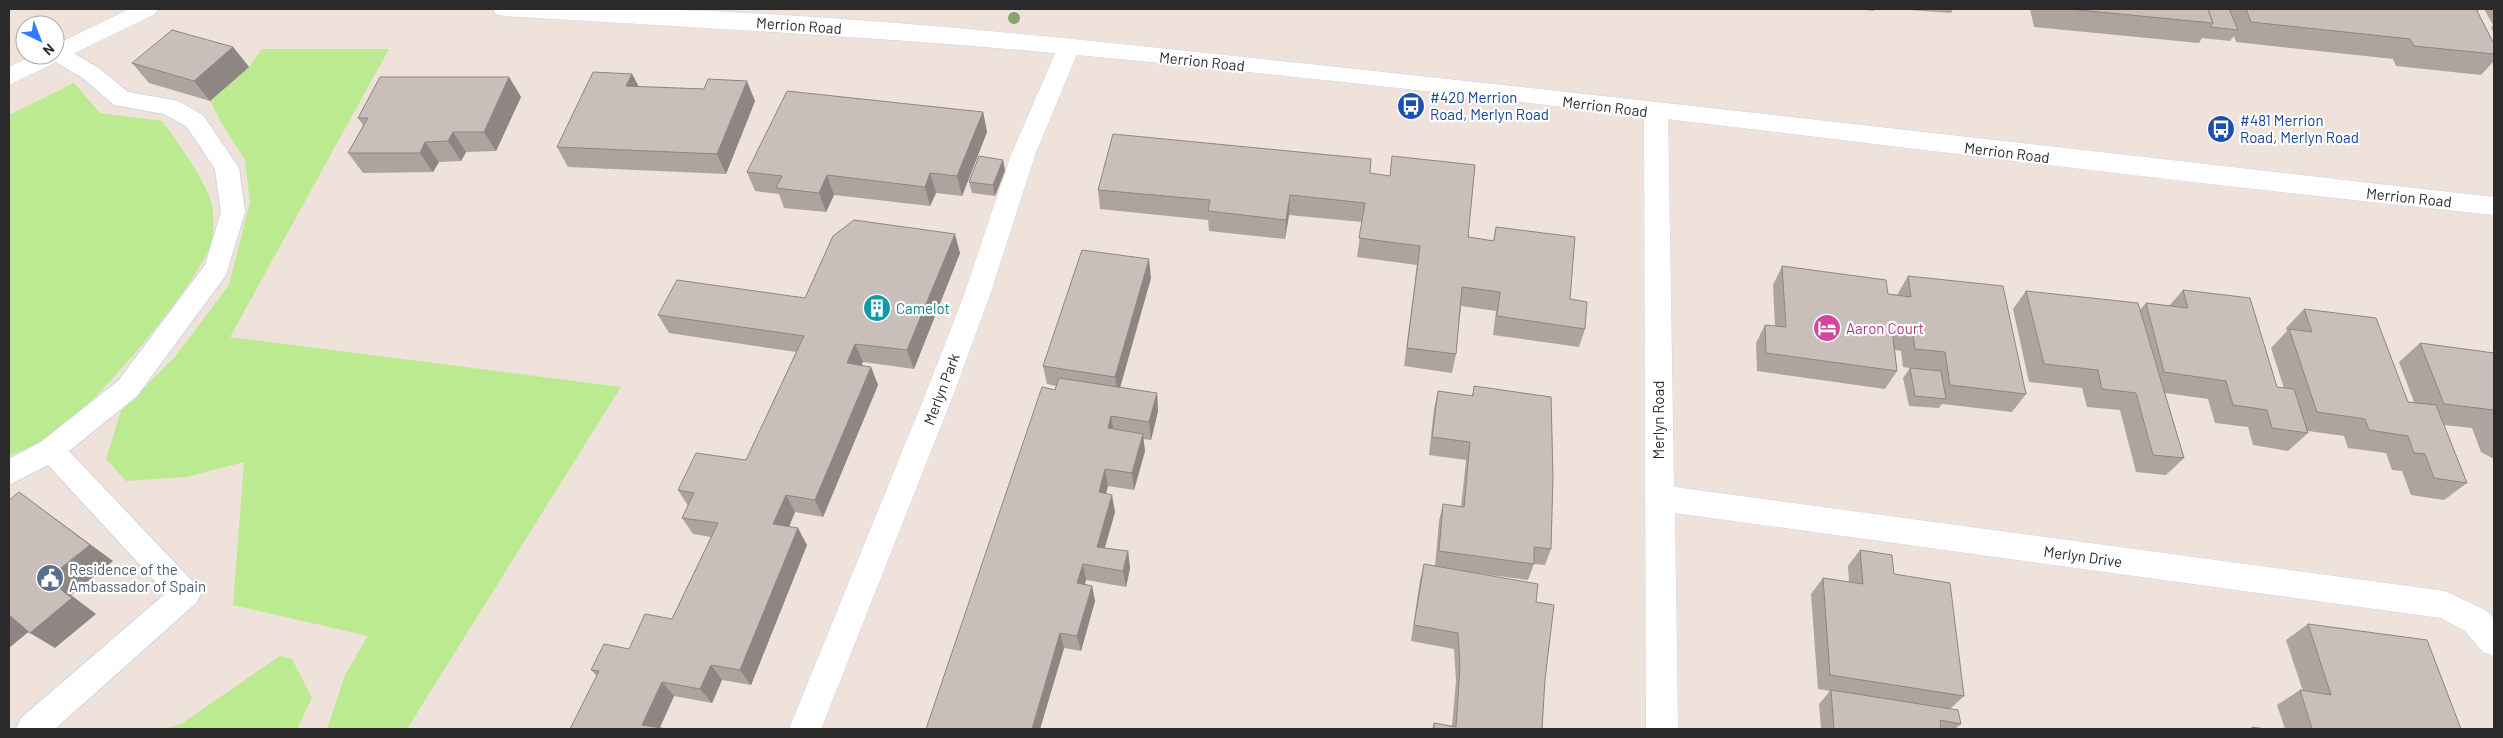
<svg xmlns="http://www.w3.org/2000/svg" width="2503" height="738" font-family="Barlow,sans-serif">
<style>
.green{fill:#bcea90}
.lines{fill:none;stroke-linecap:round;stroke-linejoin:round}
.lane-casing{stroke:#cfd6e4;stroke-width:2}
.street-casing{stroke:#cfd6e4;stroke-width:1}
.secondary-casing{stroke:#cfd6e4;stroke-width:1}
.lane{fill:#fff;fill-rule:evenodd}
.street{fill:#fff;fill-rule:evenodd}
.secondary{fill:#fff;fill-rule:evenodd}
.tree{fill:#87a26c}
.wall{fill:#ada4a0}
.shaded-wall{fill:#8d8682}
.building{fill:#c9bfba;stroke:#8d8682}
.labels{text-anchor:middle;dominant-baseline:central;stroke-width:4.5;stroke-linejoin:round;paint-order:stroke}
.street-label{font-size:15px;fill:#2a2a2a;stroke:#fff}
.transit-label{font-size:15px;fill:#164399;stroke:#fff;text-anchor:start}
.culture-label{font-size:15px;fill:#0d838f;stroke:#fff;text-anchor:start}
.hotel-label{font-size:15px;fill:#b23c85;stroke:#fff;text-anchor:start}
.service-label{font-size:15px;fill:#4e5e75;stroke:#fff;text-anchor:start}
</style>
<rect width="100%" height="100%" fill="#eee2da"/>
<g class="green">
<path d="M 262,49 L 389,49 L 230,337 L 621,387 L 407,729 L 327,729 L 345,675 L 368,636 L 233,605 L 244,462 L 186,477 L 126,481 L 106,459 L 121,411 L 174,358 L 229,285 L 250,202 L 245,160 L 221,122 L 210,101 L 249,67 Z"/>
<path d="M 74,83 L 100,113 L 162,121 C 174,136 210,188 212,205 C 214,214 213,226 213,235 C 210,272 102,395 71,420 C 53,435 30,448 9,456 L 9,115 Z"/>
<path d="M 280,656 L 292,659 L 312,698 L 297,729 L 163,729 L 181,724 Z"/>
</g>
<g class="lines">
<g class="lane-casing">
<path id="lane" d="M 55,46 L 65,48 L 100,69 L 128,92 L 178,101 L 203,115 L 239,168 L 245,212 L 226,275 L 137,396 L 69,451 L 196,585 L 201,594 L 196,603 L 55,729 L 16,729 L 21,718 L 166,593 L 48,465 L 9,485 L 9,459 L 41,442 L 119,380 L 205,265 L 221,212 L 215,169 L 187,127 L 164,114 L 114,105 L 84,79 L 49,58 L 47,55 L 55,55 Z"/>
</g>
<g class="street-casing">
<g id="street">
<path d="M 1069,39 L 1077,42 L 1080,47 L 1035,155 L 990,295 L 954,393 L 821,729 L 789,729 L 926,393 L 964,295 L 1011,155 L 1058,47 L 1061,42 Z"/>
<path d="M 1656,104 L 1664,106 L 1668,112 L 1674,487 L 2445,591 L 2487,611 L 2494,619 L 2494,656 L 2483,652 L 2465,631 L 2441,618 L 1675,513 L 1678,729 L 1646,729 L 1644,112 L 1648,106 Z"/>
</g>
</g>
<g class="secondary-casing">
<g id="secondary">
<path d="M 129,9 L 158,9 L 155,14 L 9,85 L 9,67 L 34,55 L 55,55 L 55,45 Z"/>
<path d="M 493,9 C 763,2 1040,36 1309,64 C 1704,106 2099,152 2494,197 L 2494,215 C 2018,166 1543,98 1066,54 C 879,37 691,27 504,16 L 496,14 Z"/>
</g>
</g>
<use href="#lane" class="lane"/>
<use href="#street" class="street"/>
<use href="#secondary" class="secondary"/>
</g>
<circle class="tree" cx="1014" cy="18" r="6"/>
<g class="wall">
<path d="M 1857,9 L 1878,9 L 1873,11 Z"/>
<path d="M 1895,9 L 1953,9 L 1951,13 Z"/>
<path d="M 2030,9 L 2479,9 L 2478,11 L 2477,11 L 2494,44 L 2494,61 L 2481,75 L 2396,66 L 2393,59 L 2236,42 L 2234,36 L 2230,41 L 2202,38 L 2199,43 L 2034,27 Z"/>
<path d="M 2484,9 L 2494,9 L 2494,33 L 2491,28 L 2493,25 Z"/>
<path d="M 233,47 L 249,67 L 210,101 L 149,83 L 132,63 Z"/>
<path d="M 632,74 L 639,87 L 704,89 L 755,101 L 726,174 L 568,167 L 557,147 Z"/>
<path d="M 509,77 L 521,97 L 496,151 L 466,152 L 461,161 L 439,162 L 433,172 L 363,173 L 348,153 L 363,125 L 358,118 Z"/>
<path d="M 983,112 L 987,132 L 962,196 L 936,193 L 930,206 L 834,195 L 826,212 L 784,208 L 779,194 L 755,191 L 747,172 Z"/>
<path d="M 1003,160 L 1005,171 L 995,196 L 972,193 L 969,182 Z"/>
<path d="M 1370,173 L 1468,237 L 1493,241 L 1496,227 L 1570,299 L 1585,329 L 1579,347 L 1493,335 L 1496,311 L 1461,306 L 1456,354 L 1452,373 L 1404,366 L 1417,265 L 1357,257 L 1362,222 L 1289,215 L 1285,239 L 1209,231 L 1208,220 L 1100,209 L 1098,190 Z"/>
<path d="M 960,253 L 914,369 L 863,362 L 861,365 L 871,367 L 878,385 L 823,517 L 795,512 L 789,527 L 807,545 L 751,685 L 722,680 L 712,703 L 674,696 L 660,728 L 570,729 L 597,676 L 591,670 L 629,649 L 672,619 L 711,537 L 693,534 L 682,518 L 688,506 L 678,490 L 746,460 L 796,352 L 669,333 L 658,315 L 805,298 Z"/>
<path d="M 1782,266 L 1888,294 L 1897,295 L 1908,276 L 2026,394 L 2012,412 L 1942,404 L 1939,408 L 1909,406 L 1903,378 L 1910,368 L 1903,367 L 1901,351 L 1895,350 L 1897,371 L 1885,389 L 1757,371 L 1756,343 L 1765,325 L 1775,326 L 1773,285 Z"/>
<path d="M 1151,278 L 1120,387 L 1157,393 L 1158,411 L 1151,440 L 1143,439 L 1145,451 L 1134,490 L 1108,486 L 1106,494 L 1115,512 L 1105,548 L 1128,551 L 1130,568 L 1126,587 L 1086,580 L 1085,584 L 1092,586 L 1095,601 L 1081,651 L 1064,648 L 1040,729 L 926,729 L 1056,386 L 1047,384 L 1043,366 Z"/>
<path d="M 2183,290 L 2277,387 L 2284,388 L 2271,348 L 2287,331 L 2286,328 L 2304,309 L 2408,402 L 2414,402 L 2399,362 L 2420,343 L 2494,353 L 2494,459 L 2481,452 L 2472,428 L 2444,425 L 2467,483 L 2444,500 L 2411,495 L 2402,471 L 2392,470 L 2386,453 L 2348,448 L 2344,436 L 2308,431 L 2308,433 L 2288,451 L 2253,445 L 2248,427 L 2215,423 L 2208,399 L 2165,393 L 2184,458 L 2166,475 L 2136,472 L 2120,410 L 2087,407 L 2082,388 L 2029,382 L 2013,309 L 2026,291 L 2140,310 L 2146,303 L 2169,306 Z"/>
<path d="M 1474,386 L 1551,549 L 1545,565 L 1534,564 L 1528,580 L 1454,570 L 1536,602 L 1545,679 L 1542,729 L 1432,729 L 1434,723 L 1452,726 L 1456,681 L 1454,649 L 1411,641 L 1420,580 L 1424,564 L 1435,566 L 1439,521 L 1443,504 L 1461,507 L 1466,460 L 1429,455 L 1434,409 L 1438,391 L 1472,396 Z"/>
<path d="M 1860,550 L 1894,574 L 1964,696 L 1950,709 L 1961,724 L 1955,729 L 1821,729 L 1819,704 L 1830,691 L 1818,689 L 1811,594 L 1823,578 L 1849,582 L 1848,566 Z"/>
<path d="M 2308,624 L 2461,729 L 2285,729 L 2277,705 L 2300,690 L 2303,691 L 2286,640 Z"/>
</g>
<g class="shaded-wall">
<path d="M 233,47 L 249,67 L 210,101 L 194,81 Z"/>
<path d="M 632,74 L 642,93 L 626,86 Z"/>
<path d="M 509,77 L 521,97 L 496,151 L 484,132 Z"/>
<path d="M 747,81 L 755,101 L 726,174 L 717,154 Z"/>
<path d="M 983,112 L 987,132 L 962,196 L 957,176 Z"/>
<path d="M 453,132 L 466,152 L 461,161 L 448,141 Z"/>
<path d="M 425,142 L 439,162 L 433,172 L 420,153 Z"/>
<path d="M 1003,160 L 1005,171 L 995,196 L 993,185 Z"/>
<path d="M 930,173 L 936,193 L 930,206 L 925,187 Z"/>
<path d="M 827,175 L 834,195 L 826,212 L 819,193 Z"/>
<path d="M 1290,195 L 1289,215 L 1285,239 L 1286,220 Z"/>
<path d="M 955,234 L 960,253 L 914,369 L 907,350 Z"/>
<path d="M 1149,259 L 1151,278 L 1118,395 L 1115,377 Z"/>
<path d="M 855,344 L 863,362 L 854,381 L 847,363 Z"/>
<path d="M 871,367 L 878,385 L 823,517 L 815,500 Z"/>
<path d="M 1157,393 L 1158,411 L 1151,440 L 1149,422 Z"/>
<path d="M 1111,416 L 1114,434 L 1108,428 Z"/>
<path d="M 1143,434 L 1145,451 L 1134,490 L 1132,473 Z"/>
<path d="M 1105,469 L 1108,486 L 1102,509 L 1099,492 Z"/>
<path d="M 19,492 L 113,561 L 71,595 L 96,614 L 55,648 L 30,633 Z"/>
<path d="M 786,495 L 795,512 L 783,541 L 773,524 Z"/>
<path d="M 1112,495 L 1115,512 L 1100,563 L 1097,547 Z"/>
<path d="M 798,528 L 807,545 L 751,685 L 740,670 Z"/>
<path d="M 1128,551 L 1130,568 L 1126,587 L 1123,571 Z"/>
<path d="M 1083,564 L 1086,580 L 1081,599 L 1077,583 Z"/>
<path d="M 1092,586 L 1095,601 L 1081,651 L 1077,636 Z"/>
<path d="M 9,615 L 32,629 L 9,648 Z"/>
<path d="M 1060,633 L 1064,648 L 1040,729 L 1032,729 Z"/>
<path d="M 711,665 L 722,680 L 712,703 L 700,689 Z"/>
<path d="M 662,682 L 674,696 L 659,729 L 642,725 Z"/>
</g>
<g class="building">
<path d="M 2068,9 L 2208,9 L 2213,23 Z"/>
<path d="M 2208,9 L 2229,9 L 2238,30 L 2210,27 L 2213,23 Z"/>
<path d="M 2246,9 L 2476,9 L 2494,44 L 2494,54 L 2414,46 L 2410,39 L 2251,22 Z"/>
<path d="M 172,30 L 233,47 L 194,81 L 132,63 Z"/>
<path d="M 593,72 L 632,74 L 626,86 L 704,89 L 708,79 L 747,81 L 717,154 L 557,147 Z"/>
<path d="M 380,77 L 509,77 L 484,132 L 453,132 L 448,141 L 425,142 L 420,153 L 348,153 L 368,118 L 358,118 Z"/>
<path d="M 787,91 L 983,112 L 957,176 L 930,173 L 925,187 L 827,175 L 819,193 L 776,188 L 782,176 L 747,172 Z"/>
<path d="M 1113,134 L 1371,159 L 1370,173 L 1390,176 L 1392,156 L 1475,165 L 1468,237 L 1494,241 L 1496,227 L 1575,237 L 1570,299 L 1587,302 L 1585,329 L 1497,316 L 1500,292 L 1462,287 L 1456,354 L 1407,348 L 1420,246 L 1359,238 L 1365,203 L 1290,195 L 1286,220 L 1208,211 L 1210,200 L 1098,190 Z"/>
<path d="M 979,156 L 1003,160 L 993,185 L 969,182 Z"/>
<path d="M 854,220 L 955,234 L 907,350 L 855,344 L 847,363 L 871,367 L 815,500 L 786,495 L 773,524 L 798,528 L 740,670 L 711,665 L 700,689 L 662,682 L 642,725 L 667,729 L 570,729 L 599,671 L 591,670 L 604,644 L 629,649 L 645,614 L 672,619 L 718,523 L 682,518 L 694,493 L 678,490 L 696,453 L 746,460 L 804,336 L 658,315 L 677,280 L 805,298 L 833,236 Z"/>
<path d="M 1082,250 L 1149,259 L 1115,377 L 1043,366 Z"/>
<path d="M 1782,266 L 1886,280 L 1888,294 L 1911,297 L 1908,276 L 2003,286 L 2026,394 L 1950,385 L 1945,352 L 1915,349 L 1913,333 L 1892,330 L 1897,371 L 1766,353 L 1765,325 L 1786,327 Z"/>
<path d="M 2183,290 L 2250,298 L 2277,387 L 2294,389 L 2308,433 L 2272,428 L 2267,410 L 2233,405 L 2226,381 L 2164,372 L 2146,303 L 2188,308 Z"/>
<path d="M 2026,291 L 2138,303 L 2184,458 L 2153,455 L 2136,393 L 2102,389 L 2098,370 L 2044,364 Z"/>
<path d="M 2304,309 L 2376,318 L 2408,402 L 2436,405 L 2467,483 L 2434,478 L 2425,454 L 2414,453 L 2408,436 L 2369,430 L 2365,419 L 2317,412 L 2289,329 L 2312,332 Z"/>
<path d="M 2420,343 L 2494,353 L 2494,410 L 2444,404 Z"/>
<path d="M 1910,368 L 1941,371 L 1946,399 L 1915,396 Z"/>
<path d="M 1059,378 L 1157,393 L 1149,422 L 1111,416 L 1108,428 L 1143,434 L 1132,473 L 1105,469 L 1099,492 L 1112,495 L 1097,547 L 1128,551 L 1123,571 L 1083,564 L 1077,583 L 1092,586 L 1077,636 L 1060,633 L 1032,729 L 926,729 L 1042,387 L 1055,390 Z"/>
<path d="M 1474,386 L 1551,397 L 1553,477 L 1551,549 L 1534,547 L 1534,564 L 1439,551 L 1443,504 L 1464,507 L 1470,442 L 1432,437 L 1438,391 L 1473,396 Z"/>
<path d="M 19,492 L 90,545 L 47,579 L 72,598 L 30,633 L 9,615 L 9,500 Z"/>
<path d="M 1860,550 L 1892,555 L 1894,574 L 1950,583 L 1964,696 L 1830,675 L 1823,578 L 1863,584 Z"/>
<path d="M 1424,564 L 1538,584 L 1536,602 L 1554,605 L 1545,679 L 1542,729 L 1434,729 L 1434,723 L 1456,727 L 1460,666 L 1458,633 L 1414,625 Z"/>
<path d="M 2308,624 L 2427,640 L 2461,729 L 2312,729 L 2300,690 L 2331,695 Z"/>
<path d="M 1831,690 L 1958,710 L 1961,724 L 1940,720 L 1941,729 L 1834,729 Z"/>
<path d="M 2252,727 L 2265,729 L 2252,729 Z"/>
</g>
<defs>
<g id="bus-disc" transform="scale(1.4375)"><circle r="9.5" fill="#1a4fb4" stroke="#fff"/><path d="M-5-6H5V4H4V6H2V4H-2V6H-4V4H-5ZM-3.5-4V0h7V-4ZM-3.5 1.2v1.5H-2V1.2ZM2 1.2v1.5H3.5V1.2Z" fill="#fff"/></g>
<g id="building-disc" transform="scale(1.4375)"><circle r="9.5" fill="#0f9aa8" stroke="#fff"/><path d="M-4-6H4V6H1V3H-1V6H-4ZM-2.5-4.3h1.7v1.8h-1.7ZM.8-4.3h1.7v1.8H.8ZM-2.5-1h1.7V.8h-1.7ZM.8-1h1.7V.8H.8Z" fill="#fff"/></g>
<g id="hotel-disc" transform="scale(1.4375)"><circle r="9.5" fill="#d1479c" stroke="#fff"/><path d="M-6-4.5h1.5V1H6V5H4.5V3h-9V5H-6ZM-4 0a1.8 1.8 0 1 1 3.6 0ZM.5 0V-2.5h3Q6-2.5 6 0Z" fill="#fff"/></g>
<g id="civic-disc" transform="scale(1.4375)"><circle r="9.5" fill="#5c6f8a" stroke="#fff"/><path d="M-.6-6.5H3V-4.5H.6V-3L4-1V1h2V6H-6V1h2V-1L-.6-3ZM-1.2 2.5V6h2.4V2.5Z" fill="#fff"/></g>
</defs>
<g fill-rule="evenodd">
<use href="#bus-disc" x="1411" y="106"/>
<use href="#bus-disc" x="2221" y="129"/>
<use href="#building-disc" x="877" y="308"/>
<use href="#hotel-disc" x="1827" y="328"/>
<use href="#civic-disc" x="50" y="578"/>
</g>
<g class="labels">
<g class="street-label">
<text transform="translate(799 25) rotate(4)">Merrion Road</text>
<text transform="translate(1202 61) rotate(6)">Merrion Road</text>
<text transform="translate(1605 106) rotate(7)">Merrion Road</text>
<text transform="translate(2007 152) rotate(7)">Merrion Road</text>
<text transform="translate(2409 197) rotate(6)">Merrion Road</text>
<text transform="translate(941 389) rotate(-69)">Merlyn Park</text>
<text transform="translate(1658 420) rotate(-90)">Merlyn Road</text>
<text transform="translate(2083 556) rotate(8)">Merlyn Drive</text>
</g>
<g class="transit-label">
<text x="1430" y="97">#420 Merrion<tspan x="1430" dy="17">Road, Merlyn Road</tspan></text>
<text x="2240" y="120">#481 Merrion<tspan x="2240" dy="17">Road, Merlyn Road</tspan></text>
</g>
<g class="culture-label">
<text x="896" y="308">Camelot</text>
</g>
<g class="hotel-label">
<text x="1846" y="328">Aaron Court</text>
</g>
<g class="service-label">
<text x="69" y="569">Residence of the<tspan x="69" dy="17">Ambassador of Spain</tspan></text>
</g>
</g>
<rect width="2503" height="738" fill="none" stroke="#2a2a2a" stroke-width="20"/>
<g transform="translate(40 40) rotate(137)"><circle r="24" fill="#ffffff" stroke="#aaaaaa"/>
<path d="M0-4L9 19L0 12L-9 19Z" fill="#3579ff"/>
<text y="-8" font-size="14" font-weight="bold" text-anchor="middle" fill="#2a2a2a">N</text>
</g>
</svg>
